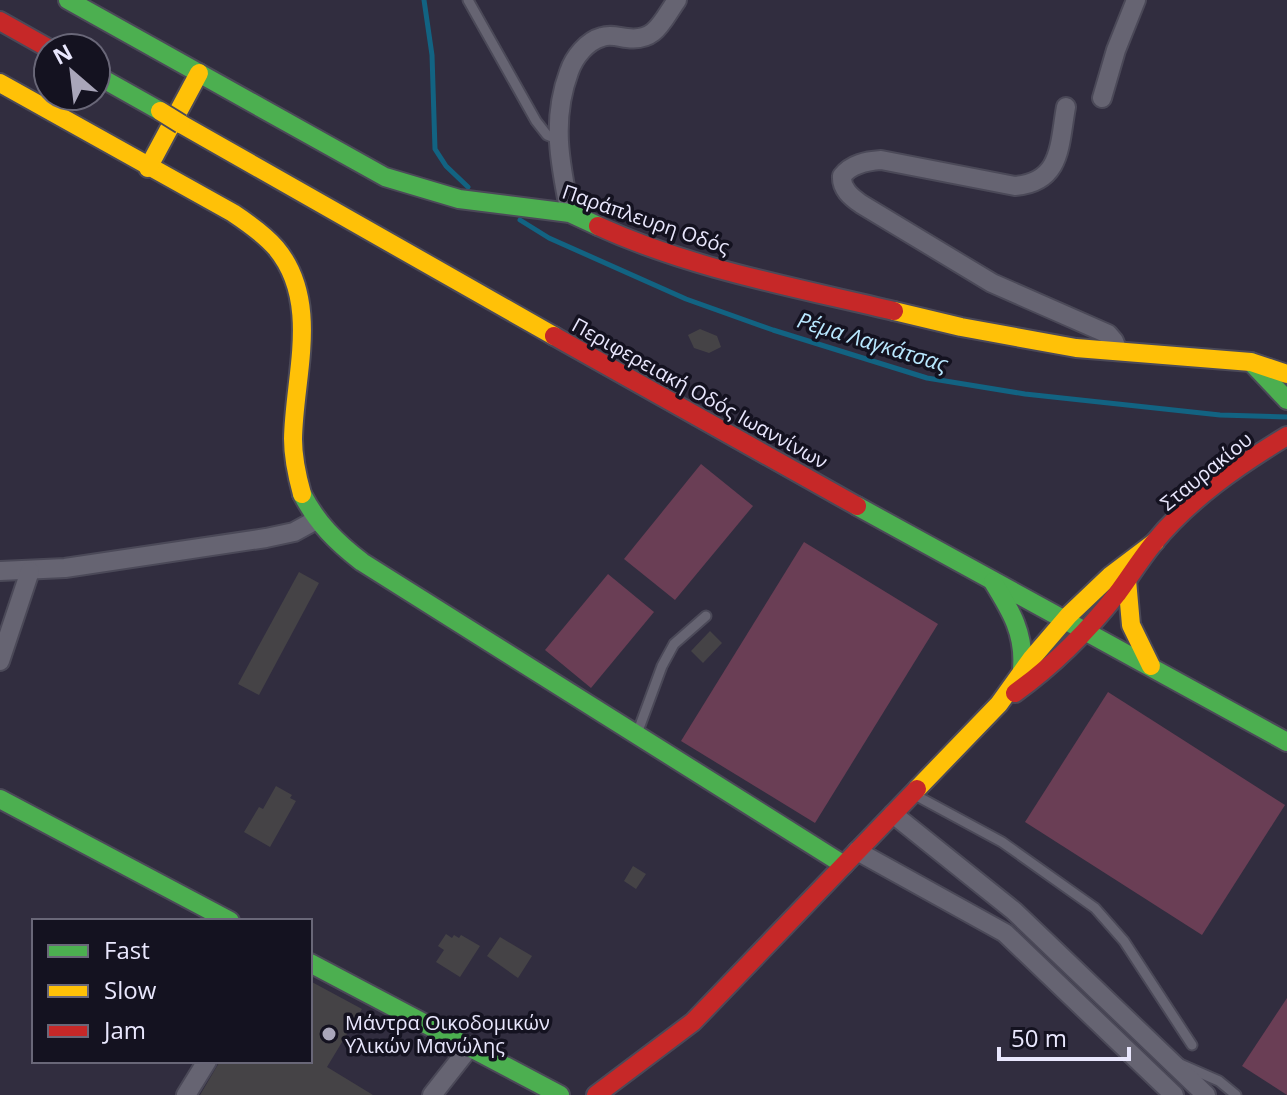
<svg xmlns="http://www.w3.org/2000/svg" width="1287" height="1095" font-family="'Open Sans',sans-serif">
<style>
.green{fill:#6a3e55}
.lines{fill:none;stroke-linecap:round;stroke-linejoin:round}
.stream{stroke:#126382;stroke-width:5}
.building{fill:#454346}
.lane-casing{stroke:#4b4958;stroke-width:13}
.street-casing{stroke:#4b4958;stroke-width:22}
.fast-casing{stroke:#4b4958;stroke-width:22}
.slow-casing{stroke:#4b4958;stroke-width:22}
.jam-casing{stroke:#4b4958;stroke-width:22}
.lane{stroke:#666472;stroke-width:9}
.street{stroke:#666472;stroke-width:18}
.fast{stroke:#4caf50;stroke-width:18}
.slow{stroke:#ffc107;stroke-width:18}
.jam{stroke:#c62828;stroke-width:18}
.slow-bridge-casing{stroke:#4b4958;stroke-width:22;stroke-linecap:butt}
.slow-bridge{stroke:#ffc107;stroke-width:18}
.poi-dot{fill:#a9a6ba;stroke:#141220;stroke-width:3}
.labels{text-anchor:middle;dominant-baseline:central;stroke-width:7;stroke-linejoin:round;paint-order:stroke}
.street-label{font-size:20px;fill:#e9e7fd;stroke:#141220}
.poi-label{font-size:20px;fill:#e9e7fd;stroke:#141220;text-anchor:start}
.water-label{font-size:22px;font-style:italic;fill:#b9e8ff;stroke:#141220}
</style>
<rect width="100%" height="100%" fill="#312d3f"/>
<g class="green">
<path d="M 701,464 L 753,506 L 675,600 L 624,559 Z"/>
<path d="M 804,542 L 938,624 L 815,823 L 681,741 Z"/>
<path d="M 608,574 L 654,612 L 591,688 L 545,650 Z"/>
<path d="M 1108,692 L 1285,805 L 1202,935 L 1025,822 Z"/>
<path d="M 1287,998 L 1287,1095 L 1242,1066 Z"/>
</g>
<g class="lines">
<g class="stream">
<path d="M 424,0 L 432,55 L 435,149 L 446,166 L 468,187"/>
<path d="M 520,220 L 549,238 L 686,299 L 773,330 L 927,378 L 1025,394 L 1220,415 L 1287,417"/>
</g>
</g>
<g class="building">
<path d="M 700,329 L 717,336 L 721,347 L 709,353 L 694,348 L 688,335 Z"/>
<path d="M 299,572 L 319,583 L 259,695 L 238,684 Z"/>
<path d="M 710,631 L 722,643 L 703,663 L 691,651 Z"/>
<path d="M 276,786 L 292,795 L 290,798 L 296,801 L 270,847 L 244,832 L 259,807 L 263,809 Z"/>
<path d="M 633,866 L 646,874 L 636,889 L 624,881 Z"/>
<path d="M 446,934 L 452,938 L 454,935 L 459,938 L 461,935 L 480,946 L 460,977 L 436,962 L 444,950 L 438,946 Z"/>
<path d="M 500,937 L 532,956 L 518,978 L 487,956 Z"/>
<path d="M 310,981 L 362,1009 L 327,1067 L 373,1095 L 200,1095 L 220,1061 L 310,1061 Z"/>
</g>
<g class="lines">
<g class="lane-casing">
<g id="lane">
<path d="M 468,0 L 536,121 L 547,135 L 557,139"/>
<path d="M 638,731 L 662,666 L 674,644 L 706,616"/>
<path d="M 915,795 L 1002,842 L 1095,908 L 1124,941 L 1192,1045"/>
<path d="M 1180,1064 L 1219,1081 L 1236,1095"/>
</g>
</g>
<g class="street-casing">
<g id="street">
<path d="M 1102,98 L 1116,50 L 1136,0"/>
<path d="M 1066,107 C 1059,145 1062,182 1015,186 L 881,160 C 866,161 851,164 842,176 C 841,189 851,197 861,204 L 992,283 L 1108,334 L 1114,341 L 1118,351"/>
<path d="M 570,213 C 560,164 551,120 569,72 C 574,57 587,41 602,37 C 610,34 619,37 627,38 C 656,42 662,21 677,0"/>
<path d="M 0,571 L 65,568 L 266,538 L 294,532 L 316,520"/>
<path d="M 0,661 L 30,571"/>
<path d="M 893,814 L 1014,911 L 1206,1095"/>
<path d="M 857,851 L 1005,933 L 1174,1095"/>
<path d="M 186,1095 L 207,1061"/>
<path d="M 432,1095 L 469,1048"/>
</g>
</g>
<g class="fast-casing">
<g id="fast">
<path d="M 68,0 L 385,177 L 459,199 L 570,213 L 598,226"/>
<path d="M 96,75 L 160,111"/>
<path d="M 1251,362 L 1287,400"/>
<path d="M 302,494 C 317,523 336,542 362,562 L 844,865"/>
<path d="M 857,506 L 1287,742"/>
<path d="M 993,582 C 1011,611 1025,634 1022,669"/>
<path d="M 0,799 L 230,921"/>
<path d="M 310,963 L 560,1095"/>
</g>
</g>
<g class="slow-casing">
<g id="slow">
<path d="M 0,83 L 233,213 C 248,223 264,234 276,248 C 321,302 294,376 293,439 C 293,458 297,476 302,494"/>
<path d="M 181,124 L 554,336"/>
<path d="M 148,168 L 199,73"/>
<path d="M 894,311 L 961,327 L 1076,348 L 1251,362 L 1287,374"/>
<path d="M 1127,580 L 1131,625 L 1151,666"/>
<path d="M 917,789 L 999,704 L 1032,658 L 1069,615 L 1110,576 L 1155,542"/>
</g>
</g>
<g class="jam-casing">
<g id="jam">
<path d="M 0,21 L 48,48"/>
<path d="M 598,226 C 692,269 794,287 894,311"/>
<path d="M 554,336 L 857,506"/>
<path d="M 1015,693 C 1054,665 1087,632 1117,594 C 1129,578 1140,560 1153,544 C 1188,500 1239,465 1287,436"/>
<path d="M 596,1095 L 693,1022 L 917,789"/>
</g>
</g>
<use href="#lane" class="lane"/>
<use href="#street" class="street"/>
<use href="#fast" class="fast"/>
<use href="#slow" class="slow"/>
<use href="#jam" class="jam"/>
<g class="slow-bridge-casing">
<path id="slow-bridge" d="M 160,111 L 181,124"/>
</g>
<use href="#slow-bridge" class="slow-bridge"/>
</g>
<circle class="poi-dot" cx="329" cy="1034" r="8"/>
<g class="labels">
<g class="street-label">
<text transform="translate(646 219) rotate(19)">Παράπλευρη Οδός</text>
<text transform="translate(700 393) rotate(29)">Περιφερειακή Οδός Ιωαννίνων</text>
<text transform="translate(1206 471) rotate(-39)">Σταυρακίου</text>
</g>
<g class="poi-label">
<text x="345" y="1022">Μάντρα Οικοδομικών<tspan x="345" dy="23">Υλικών Μανώλης</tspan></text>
</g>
<g class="water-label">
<text transform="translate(873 341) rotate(17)">Ρέμα Λαγκάτσας</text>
</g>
</g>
<rect x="32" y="919" width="280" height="144" fill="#141220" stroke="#696778" stroke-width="2"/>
<rect x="48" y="945" width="40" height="12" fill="#4caf50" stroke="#696778" stroke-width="2"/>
<text x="104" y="959" font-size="24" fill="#e9e7fd">Fast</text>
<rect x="48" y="985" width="40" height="12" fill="#ffc107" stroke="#696778" stroke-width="2"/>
<text x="104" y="999" font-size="24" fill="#e9e7fd">Slow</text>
<rect x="48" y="1025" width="40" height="12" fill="#c62828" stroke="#696778" stroke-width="2"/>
<text x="104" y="1039" font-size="24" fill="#e9e7fd">Jam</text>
<g transform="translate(72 72) rotate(332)"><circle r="38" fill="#141220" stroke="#696778" stroke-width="2"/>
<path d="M0-6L14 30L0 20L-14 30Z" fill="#a9a6ba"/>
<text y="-12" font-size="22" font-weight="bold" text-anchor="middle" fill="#e9e7fd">N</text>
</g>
<path d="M999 1047v12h130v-12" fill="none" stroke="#e9e7fd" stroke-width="4"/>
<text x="1011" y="1047" font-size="24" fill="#e9e7fd" stroke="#141220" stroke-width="6" paint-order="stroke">50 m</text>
</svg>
